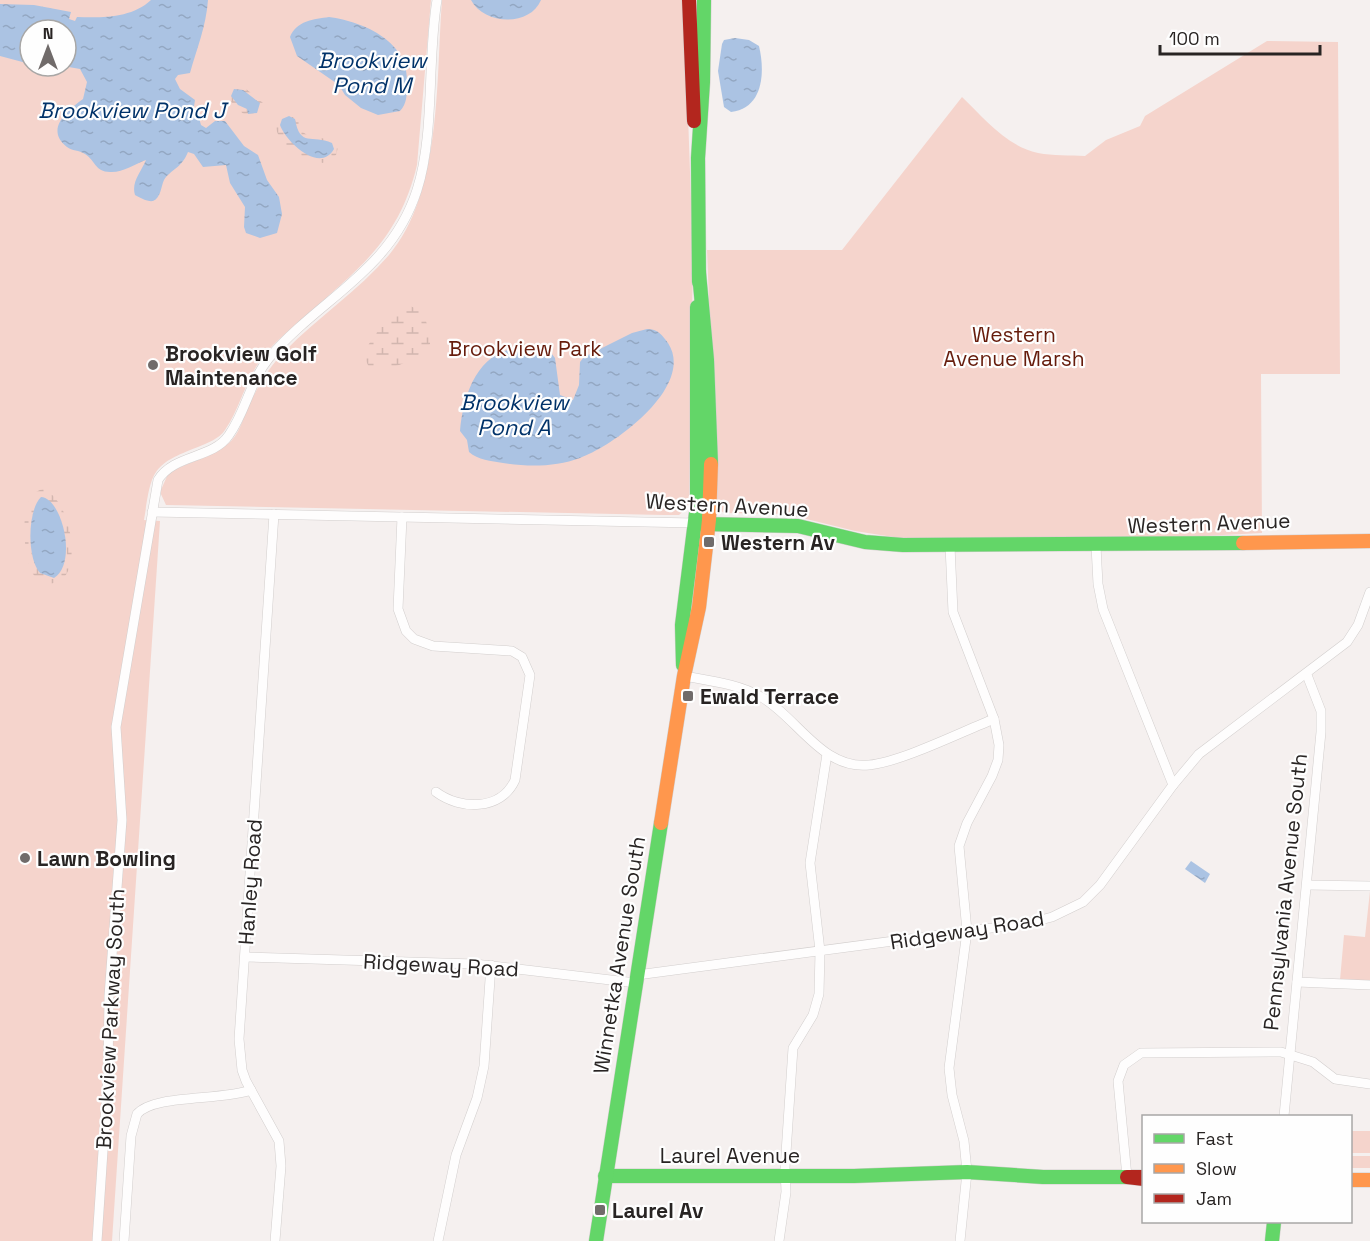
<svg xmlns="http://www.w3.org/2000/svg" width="1370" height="1241" font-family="'Space Grotesk',sans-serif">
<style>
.green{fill:#f5d4cc;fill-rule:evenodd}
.wetland{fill:url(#wetland-marsh);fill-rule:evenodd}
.water{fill:url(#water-ripples)}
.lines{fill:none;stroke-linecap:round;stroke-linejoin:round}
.street-casing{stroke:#d2cecd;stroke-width:10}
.fast-casing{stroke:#d2cecd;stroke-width:15}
.slow-casing{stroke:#d2cecd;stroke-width:15}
.jam-casing{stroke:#d2cecd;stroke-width:15}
.street{stroke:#fefdfd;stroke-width:9}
.fast{stroke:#63d668;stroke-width:14}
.slow{stroke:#ff974d;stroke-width:14}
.jam{stroke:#b3261e;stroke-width:14}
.poi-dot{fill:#706b6a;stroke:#fefefe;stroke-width:2}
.labels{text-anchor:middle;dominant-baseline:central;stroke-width:4.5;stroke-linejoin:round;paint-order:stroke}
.park-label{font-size:21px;fill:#661c0c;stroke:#fefefe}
.poi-label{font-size:21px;font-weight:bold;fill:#282423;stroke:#fefefe;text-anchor:start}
.street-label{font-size:21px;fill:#282423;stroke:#fefefe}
.water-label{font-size:22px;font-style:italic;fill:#003269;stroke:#fefefe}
</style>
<defs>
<pattern id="wetland-marsh" width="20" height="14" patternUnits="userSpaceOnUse" patternTransform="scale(1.5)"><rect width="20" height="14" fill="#f5d4cc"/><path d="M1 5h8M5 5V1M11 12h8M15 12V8" fill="none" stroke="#d2b6af"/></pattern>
<pattern id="water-ripples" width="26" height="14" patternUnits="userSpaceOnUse" patternTransform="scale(1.5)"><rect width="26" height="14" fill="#abc3e3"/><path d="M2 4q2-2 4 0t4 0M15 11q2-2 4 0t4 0" fill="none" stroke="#93a7c2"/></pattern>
</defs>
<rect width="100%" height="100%" fill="#f5f0ef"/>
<g class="green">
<path d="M 0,0 L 431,0 L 417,165 C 399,241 357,270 302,319 C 290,330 276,341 265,354 C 245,379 241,407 225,430 C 219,439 207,443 198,447 C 150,465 152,472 144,520 L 160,521 L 112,1241 L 0,1241 ZM 30,30 L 66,30 L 66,66 L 30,66 Z"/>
<path d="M 442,0 L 684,0 L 693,258 L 689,506 L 679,515 L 664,515 L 166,505 L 160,492 L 168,474 C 187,461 215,458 232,440 C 241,430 244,415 250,403 C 259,384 270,366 285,351 C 318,317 358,291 389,255 C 442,193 436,78 442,0 Z"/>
<path d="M 1267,41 L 1338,42 L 1340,374 L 1261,374 L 1262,533 L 1127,540 L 906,539 L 855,531 L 786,514 L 724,513 L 717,508 L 707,250 L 842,250 L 962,97 C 984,118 1006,146 1038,153 C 1053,156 1070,155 1085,156 L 1106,140 L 1140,126 L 1145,116 Z"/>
<path d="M 1370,891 L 1370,980 L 1340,980 L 1344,935 L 1365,937 Z"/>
<path d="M 1350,1131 L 1370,1131 L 1370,1153 L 1351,1153 Z"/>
<rect x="1351" y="1156" width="19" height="12"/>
</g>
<g class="wetland">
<path d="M 240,84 L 263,103 L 263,110 L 256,118 C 243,117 226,103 229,89 Z"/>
<path d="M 291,111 L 299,115 L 300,130 L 307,135 L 335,141 L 338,147 L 336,155 L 323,163 C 302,158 280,149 275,125 L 282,115 Z"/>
<path d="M 410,306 L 422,311 L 430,332 L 430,344 C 419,359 387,374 369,367 L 363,355 C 372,336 390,312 410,306 Z"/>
<path d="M 43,489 C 67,498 78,549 68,571 C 61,587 40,588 32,572 C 23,554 17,494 43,489 ZM 45,497 C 62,512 68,541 67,563 L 34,560 C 31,535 24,516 45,497 Z"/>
</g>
<g class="water">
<path d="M 151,0 L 208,0 C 206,27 197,48 190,73 L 178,75 L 175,79 L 180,89 L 195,100 L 193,113 L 199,118 L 201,125 L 206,128 L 215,121 L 225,121 L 244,146 L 258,155 L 267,180 L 279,197 L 282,214 L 277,233 L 260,238 L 246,233 L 244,227 L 245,207 L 230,183 L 226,165 L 203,167 L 194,154 L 188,152 C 181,169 171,169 164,180 C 161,186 161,198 153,201 C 148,202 140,198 135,195 C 131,182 141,172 146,160 C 135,164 122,173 110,172 C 95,172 95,160 85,154 C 79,150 72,151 67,147 C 44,129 68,110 83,99 L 87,82 L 80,69 L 63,66 L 66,66 L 66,30 L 30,30 L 30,64 L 0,56 L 0,4 L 34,5 L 71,12 L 69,19 L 75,21 L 77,17 C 102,18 132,18 151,0 Z"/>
<path d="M 471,0 L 541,0 C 530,27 484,25 471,0 Z"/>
<path d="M 329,17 C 365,22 410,42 407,84 C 407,94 407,104 400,111 L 378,115 L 361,108 L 345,95 L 339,85 L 297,56 L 290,37 C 296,21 314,19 329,17 Z"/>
<path d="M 735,38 L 749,40 L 759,46 C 765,71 764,108 731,112 L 724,107 L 718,71 L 722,44 L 724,40 Z"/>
<path d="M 234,89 L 243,90 L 260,103 L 257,113 L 248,114 L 247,109 L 238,105 L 231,96 Z"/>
<path d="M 289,116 L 295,119 C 300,148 312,134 332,143 L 334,149 C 320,174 286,142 280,125 L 282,119 Z"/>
<path d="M 647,329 C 658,329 662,335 668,343 C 696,386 614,446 580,458 C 556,467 528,467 503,463 C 491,461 478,460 469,452 L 467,440 L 460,431 C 463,399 474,358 511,349 C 522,347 536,349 548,349 L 555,358 L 560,395 L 573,400 L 579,385 L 580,362 L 584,357 L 632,333 Z"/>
<path d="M 41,497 C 62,498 78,563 54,578 L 40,573 C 27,559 27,511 41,497 Z"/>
<path d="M 1191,861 L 1210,874 L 1205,883 L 1185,869 Z"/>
</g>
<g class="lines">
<g class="street-casing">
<g id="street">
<path d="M 152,512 L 695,523"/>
<path d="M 274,514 L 239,1039 L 242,1070 L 246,1081 L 279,1141 L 281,1166 L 275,1241"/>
<path d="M 402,517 L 398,609 L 406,631 L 414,639 L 433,646 L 512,651 L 522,657 L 530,675 L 515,780 C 501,811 460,810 436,792"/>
<path d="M 950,546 L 953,612 L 994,719 L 999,745 L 998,760 L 992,776 L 967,823 L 959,846 L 967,931 L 949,1068 L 952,1095 L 964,1141 L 967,1172 L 960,1241"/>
<path d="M 1096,546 L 1098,584 L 1103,609 L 1173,785"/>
<path d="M 684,676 C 711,681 739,684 763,698 C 798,719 823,770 869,765 C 901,762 961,732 994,719"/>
<path d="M 1307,885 L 1370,886"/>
<path d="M 245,957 L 475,964 L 636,983"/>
<path d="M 637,975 L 1029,923 L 1052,917 L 1083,902 L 1100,885 L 1173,785 L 1199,754 L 1347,642 L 1358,625 L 1370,592"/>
<path d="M 1297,982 L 1370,985"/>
<path d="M 1284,1116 L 1321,732 L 1321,711 L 1307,675"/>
<path d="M 1127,1177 L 1118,1081 L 1124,1065 L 1141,1053 L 1281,1052 L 1313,1062 L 1335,1079 L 1370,1084"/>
<path d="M 97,1241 L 108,1076 L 109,996 L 122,820 L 116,727 L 158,480 C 174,454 213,459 229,435 C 246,411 250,381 269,358 C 320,298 391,271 417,190 C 435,134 427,59 437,0"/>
<path d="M 124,1241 L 131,1136 L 137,1114 C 154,1094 221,1101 251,1090"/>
<path d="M 438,1241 L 456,1155 L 477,1098 L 484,1066 L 491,965"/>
<path d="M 779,1241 L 786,1192 L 785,1168 L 793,1048 L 813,1015 L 819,994 L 820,951 L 810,863 L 827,754"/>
</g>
</g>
<g class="fast-casing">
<g id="fast">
<path d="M 699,273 L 707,360 L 711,464"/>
<path d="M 699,282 L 698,158 L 703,82 L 704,0"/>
<path d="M 702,524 L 798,526 L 865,542 L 903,545 L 1243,543"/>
<path d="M 683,665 L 682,625 L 697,505 L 697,307"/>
<path d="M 605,1176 L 854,1176 L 967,1172 L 1043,1177 L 1127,1177"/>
<path d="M 596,1241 L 661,823"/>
<path d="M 1272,1241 L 1274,1222"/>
</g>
</g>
<g class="slow-casing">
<g id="slow">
<path d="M 1243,543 L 1370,541"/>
<path d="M 661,823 L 684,676 L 699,607 L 709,520 L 711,464"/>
<path d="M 1350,1180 L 1370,1180"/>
</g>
</g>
<g class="jam-casing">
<g id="jam">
<path d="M 689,0 L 694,121"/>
<path d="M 1144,1177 L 1127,1177 L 1144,1179"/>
</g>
</g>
<use href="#street" class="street"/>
<use href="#fast" class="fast"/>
<use href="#slow" class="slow"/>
<use href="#jam" class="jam"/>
</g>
<g class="poi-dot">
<circle cx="153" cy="365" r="6"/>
<rect x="703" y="536" width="12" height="12" rx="3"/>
<rect x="682" y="690" width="12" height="12" rx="3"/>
<circle cx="25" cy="858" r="6"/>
<rect x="594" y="1204" width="12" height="12" rx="3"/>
</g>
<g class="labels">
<g class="park-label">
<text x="1014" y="334">Western<tspan x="1014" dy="24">Avenue Marsh</tspan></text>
<text x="525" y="348">Brookview Park</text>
</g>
<g class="poi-label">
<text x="165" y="353">Brookview Golf<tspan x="165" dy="24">Maintenance</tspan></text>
<text x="721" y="542">Western Av</text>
<text x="700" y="696">Ewald Terrace</text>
<text x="37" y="858">Lawn Bowling</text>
<text x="612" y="1210">Laurel Av</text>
</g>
<g class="street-label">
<text transform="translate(727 505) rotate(3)">Western Avenue</text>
<text transform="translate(1209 523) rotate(-2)">Western Avenue</text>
<text transform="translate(250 882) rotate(-86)">Hanley Road</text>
<text transform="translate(1285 892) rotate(-84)">Pennsylvania Avenue South</text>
<text transform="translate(967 930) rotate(-9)">Ridgeway Road</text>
<text transform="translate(619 955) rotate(-81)">Winnetka Avenue South</text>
<text transform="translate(441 965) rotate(3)">Ridgeway Road</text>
<text transform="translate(110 1019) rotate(-87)">Brookview Parkway South</text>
<text x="730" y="1155">Laurel Avenue</text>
</g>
<g class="water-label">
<text x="372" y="60">Brookview<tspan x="372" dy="25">Pond M</tspan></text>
<text x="132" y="110">Brookview Pond J</text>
<text x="514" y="402">Brookview<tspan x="514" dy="25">Pond A</tspan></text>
</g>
</g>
<rect x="1142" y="1115" width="210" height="108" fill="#fefefe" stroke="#a8a7a6" stroke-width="1.5"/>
<rect x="1154" y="1134" width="30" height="9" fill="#63d668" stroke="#a8a7a6" stroke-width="1.5"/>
<text x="1196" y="1145" font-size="18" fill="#282423">Fast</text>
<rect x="1154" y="1164" width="30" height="9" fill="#ff974d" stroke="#a8a7a6" stroke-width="1.5"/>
<text x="1196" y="1175" font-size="18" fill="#282423">Slow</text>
<rect x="1154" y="1194" width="30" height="9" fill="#b3261e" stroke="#a8a7a6" stroke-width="1.5"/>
<text x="1196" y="1205" font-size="18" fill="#282423">Jam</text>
<g transform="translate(48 48)"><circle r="28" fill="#fefefe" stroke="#a8a7a6" stroke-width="1.5"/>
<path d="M0-4.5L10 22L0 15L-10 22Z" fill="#706b6a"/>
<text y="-9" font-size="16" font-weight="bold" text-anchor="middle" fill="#282423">N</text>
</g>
<path d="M1160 45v9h160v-9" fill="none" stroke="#282423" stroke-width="3"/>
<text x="1169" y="45" font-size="18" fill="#282423" stroke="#fefefe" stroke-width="4.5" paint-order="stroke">100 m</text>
</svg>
